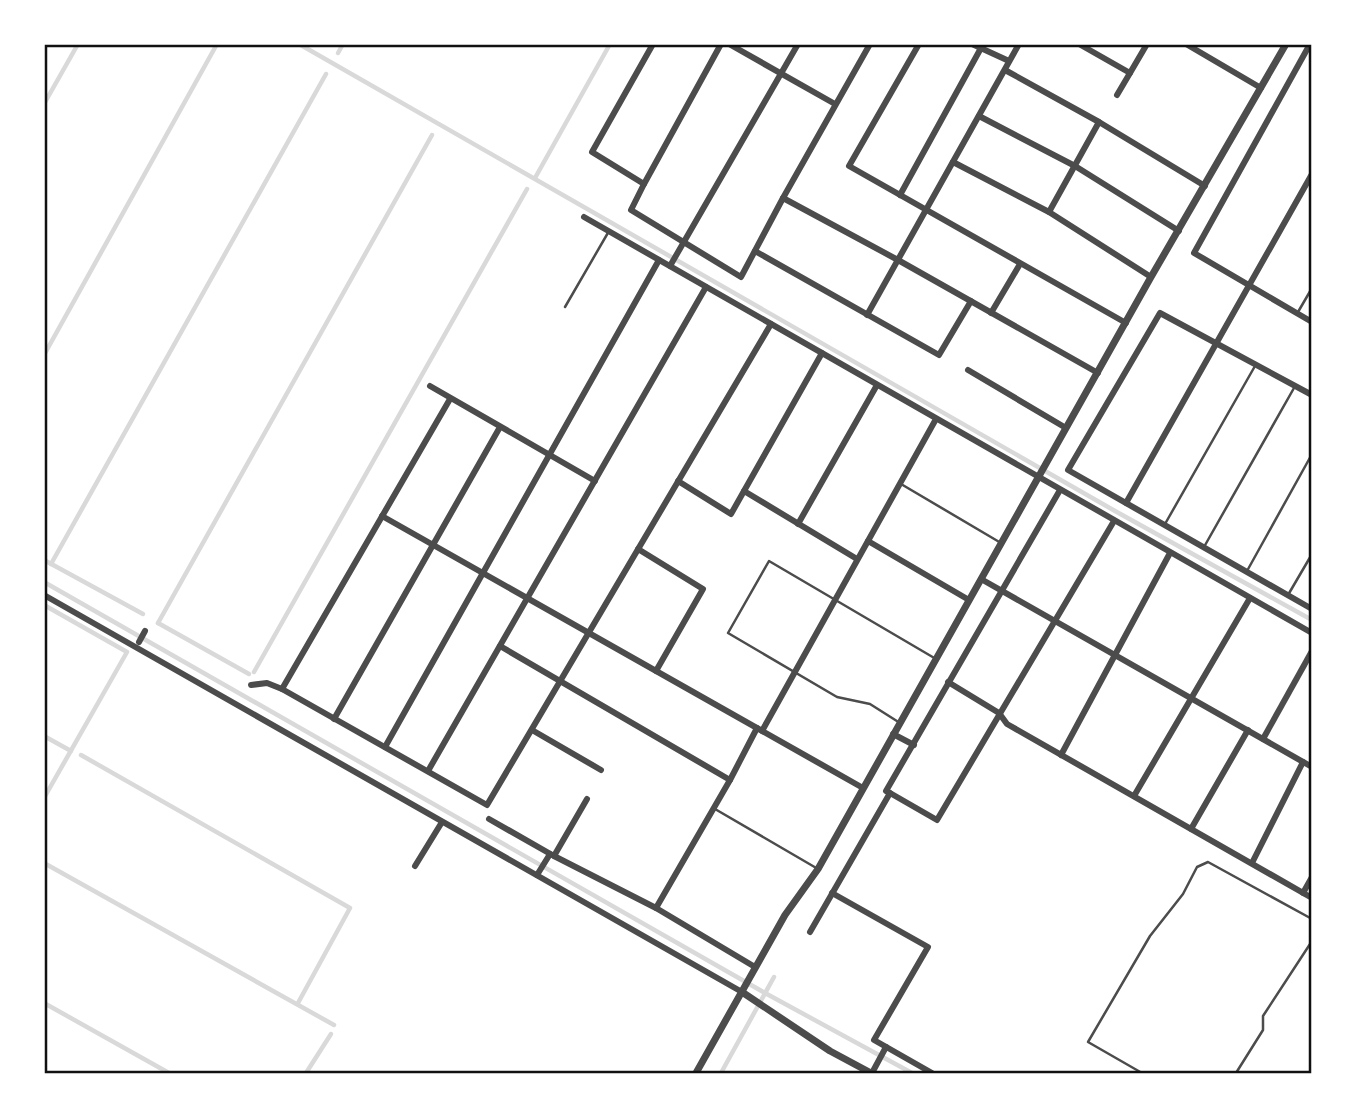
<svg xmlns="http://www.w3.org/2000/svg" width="1356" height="1117" font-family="'Noto Sans',sans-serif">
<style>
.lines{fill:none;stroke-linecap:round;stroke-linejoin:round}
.stream{stroke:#d9d9d9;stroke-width:4.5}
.service{stroke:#4c4c4c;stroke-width:2.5}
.minor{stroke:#4c4c4c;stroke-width:6}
.tertiary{stroke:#4c4c4c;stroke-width:7}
.neatline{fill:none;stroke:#111;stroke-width:2.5}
</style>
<rect width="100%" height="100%" fill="#fff"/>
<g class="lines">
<g class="stream">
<path d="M 299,44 L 1115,511 L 1312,620"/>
<path d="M 338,53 L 343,44"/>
<path d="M 44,104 L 78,44"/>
<path d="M 535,178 L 610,44"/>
<path d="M 44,355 L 217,44"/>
<path d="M 44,560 L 143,614"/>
<path d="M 51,564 L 326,74"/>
<path d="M 44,582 L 765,993 L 912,1073"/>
<path d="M 44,605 L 127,652 L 44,798"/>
<path d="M 158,623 L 432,135"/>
<path d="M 158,623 L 249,674"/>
<path d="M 254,672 L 527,189"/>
<path d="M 44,736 L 71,751"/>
<path d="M 81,755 L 350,908 L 298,1003"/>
<path d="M 44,863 L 334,1025"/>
<path d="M 44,1003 L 169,1073"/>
<path d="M 306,1073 L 331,1034"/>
<path d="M 721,1073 L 774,977"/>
</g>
<g class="service">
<path d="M 565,307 L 609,231"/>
<path d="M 1298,312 L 1312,288"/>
<path d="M 901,484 L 1001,543"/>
<path d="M 1165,524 L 1255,366"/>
<path d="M 1204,547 L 1294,388"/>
<path d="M 1247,571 L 1312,454"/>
<path d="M 1288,595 L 1312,554"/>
<path d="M 900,723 L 870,704 L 837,697 L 728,633 L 769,561 L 936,659"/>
<path d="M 715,809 L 818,869"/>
<path d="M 1142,1073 L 1088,1042 L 1150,936 L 1183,894 L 1197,867 L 1208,862 L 1312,919"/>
<path d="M 1236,1073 L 1263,1030 L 1263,1016 L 1312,941"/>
</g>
<g class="minor">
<path d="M 653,44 L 592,152 L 644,184 L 631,210 L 741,277 L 783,198 L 898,260 L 1098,373"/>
<path d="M 729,44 L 835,104"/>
<path d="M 919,44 L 849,166 L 1126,323"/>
<path d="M 972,44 L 1009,61"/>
<path d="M 1079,44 L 1130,73 L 1147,44"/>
<path d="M 1186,44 L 1261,88"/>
<path d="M 1310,44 L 1194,253 L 1312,322"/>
<path d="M 1005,70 L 1099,122 L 1205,186"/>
<path d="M 1117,95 L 1130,73"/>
<path d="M 979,116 L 1075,166 L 1179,231"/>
<path d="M 953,162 L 1049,212 L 1151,277"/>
<path d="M 644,184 L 721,44"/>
<path d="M 900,195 L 981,48"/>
<path d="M 783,198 L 870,44"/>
<path d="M 1049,212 L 1099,122"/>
<path d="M 584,217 L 1312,633"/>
<path d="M 755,251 L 939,355 L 971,301"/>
<path d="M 670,266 L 798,44"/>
<path d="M 991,313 L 1020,264"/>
<path d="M 867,315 L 1019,44"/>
<path d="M 968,370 L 1066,428"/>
<path d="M 430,386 L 595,481"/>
<path d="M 1312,395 L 1160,313 L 1068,470 L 1312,609"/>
<path d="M 678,481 L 731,514 L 822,353"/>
<path d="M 744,491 L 857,559"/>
<path d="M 1126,503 L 1312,174"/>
<path d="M 382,516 L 863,788"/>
<path d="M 798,524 L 877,385"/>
<path d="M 868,541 L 969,600"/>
<path d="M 638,549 L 703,589 L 656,671"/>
<path d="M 981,579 L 1312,767"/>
<path d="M 44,595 L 742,992"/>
<path d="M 139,642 L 145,631"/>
<path d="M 500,646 L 730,780"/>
<path d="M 948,682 L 999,713 L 1007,724 L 1312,898"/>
<path d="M 251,685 L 267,683 L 282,689 L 487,805 L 771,324"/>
<path d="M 282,689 L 450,399"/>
<path d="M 334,719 L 500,427"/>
<path d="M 532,730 L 601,770"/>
<path d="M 762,731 L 936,419"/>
<path d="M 893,734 L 914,745"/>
<path d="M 1263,739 L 1312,651"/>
<path d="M 385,747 L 659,260"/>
<path d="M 1061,755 L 1170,553"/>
<path d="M 428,771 L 706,287"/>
<path d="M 890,793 L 937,820 L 1114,521"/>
<path d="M 1134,796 L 1250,598"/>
<path d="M 489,819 L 554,856 L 656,908 L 755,967"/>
<path d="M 1191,829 L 1248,730"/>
<path d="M 554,856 L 587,799"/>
<path d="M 1252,863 L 1303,762"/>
<path d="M 415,866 L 442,822"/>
<path d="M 537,875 L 550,854"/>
<path d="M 832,893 L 928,947 L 874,1040 L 932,1073"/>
<path d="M 1303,893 L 1312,877"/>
<path d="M 656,908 L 730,780 L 757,728"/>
<path d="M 810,932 L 890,793 L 886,791 L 1060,490"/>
<path d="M 872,1073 L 886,1047"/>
</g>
<g class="tertiary">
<path d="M 742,992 L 830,1051 L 871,1073"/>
<path d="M 696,1073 L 785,915 L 818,869 L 1151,277 L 1286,44"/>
</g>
</g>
<rect width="1356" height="1117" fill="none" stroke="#ffffff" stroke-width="91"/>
<rect x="46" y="46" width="1264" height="1026" class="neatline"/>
</svg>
